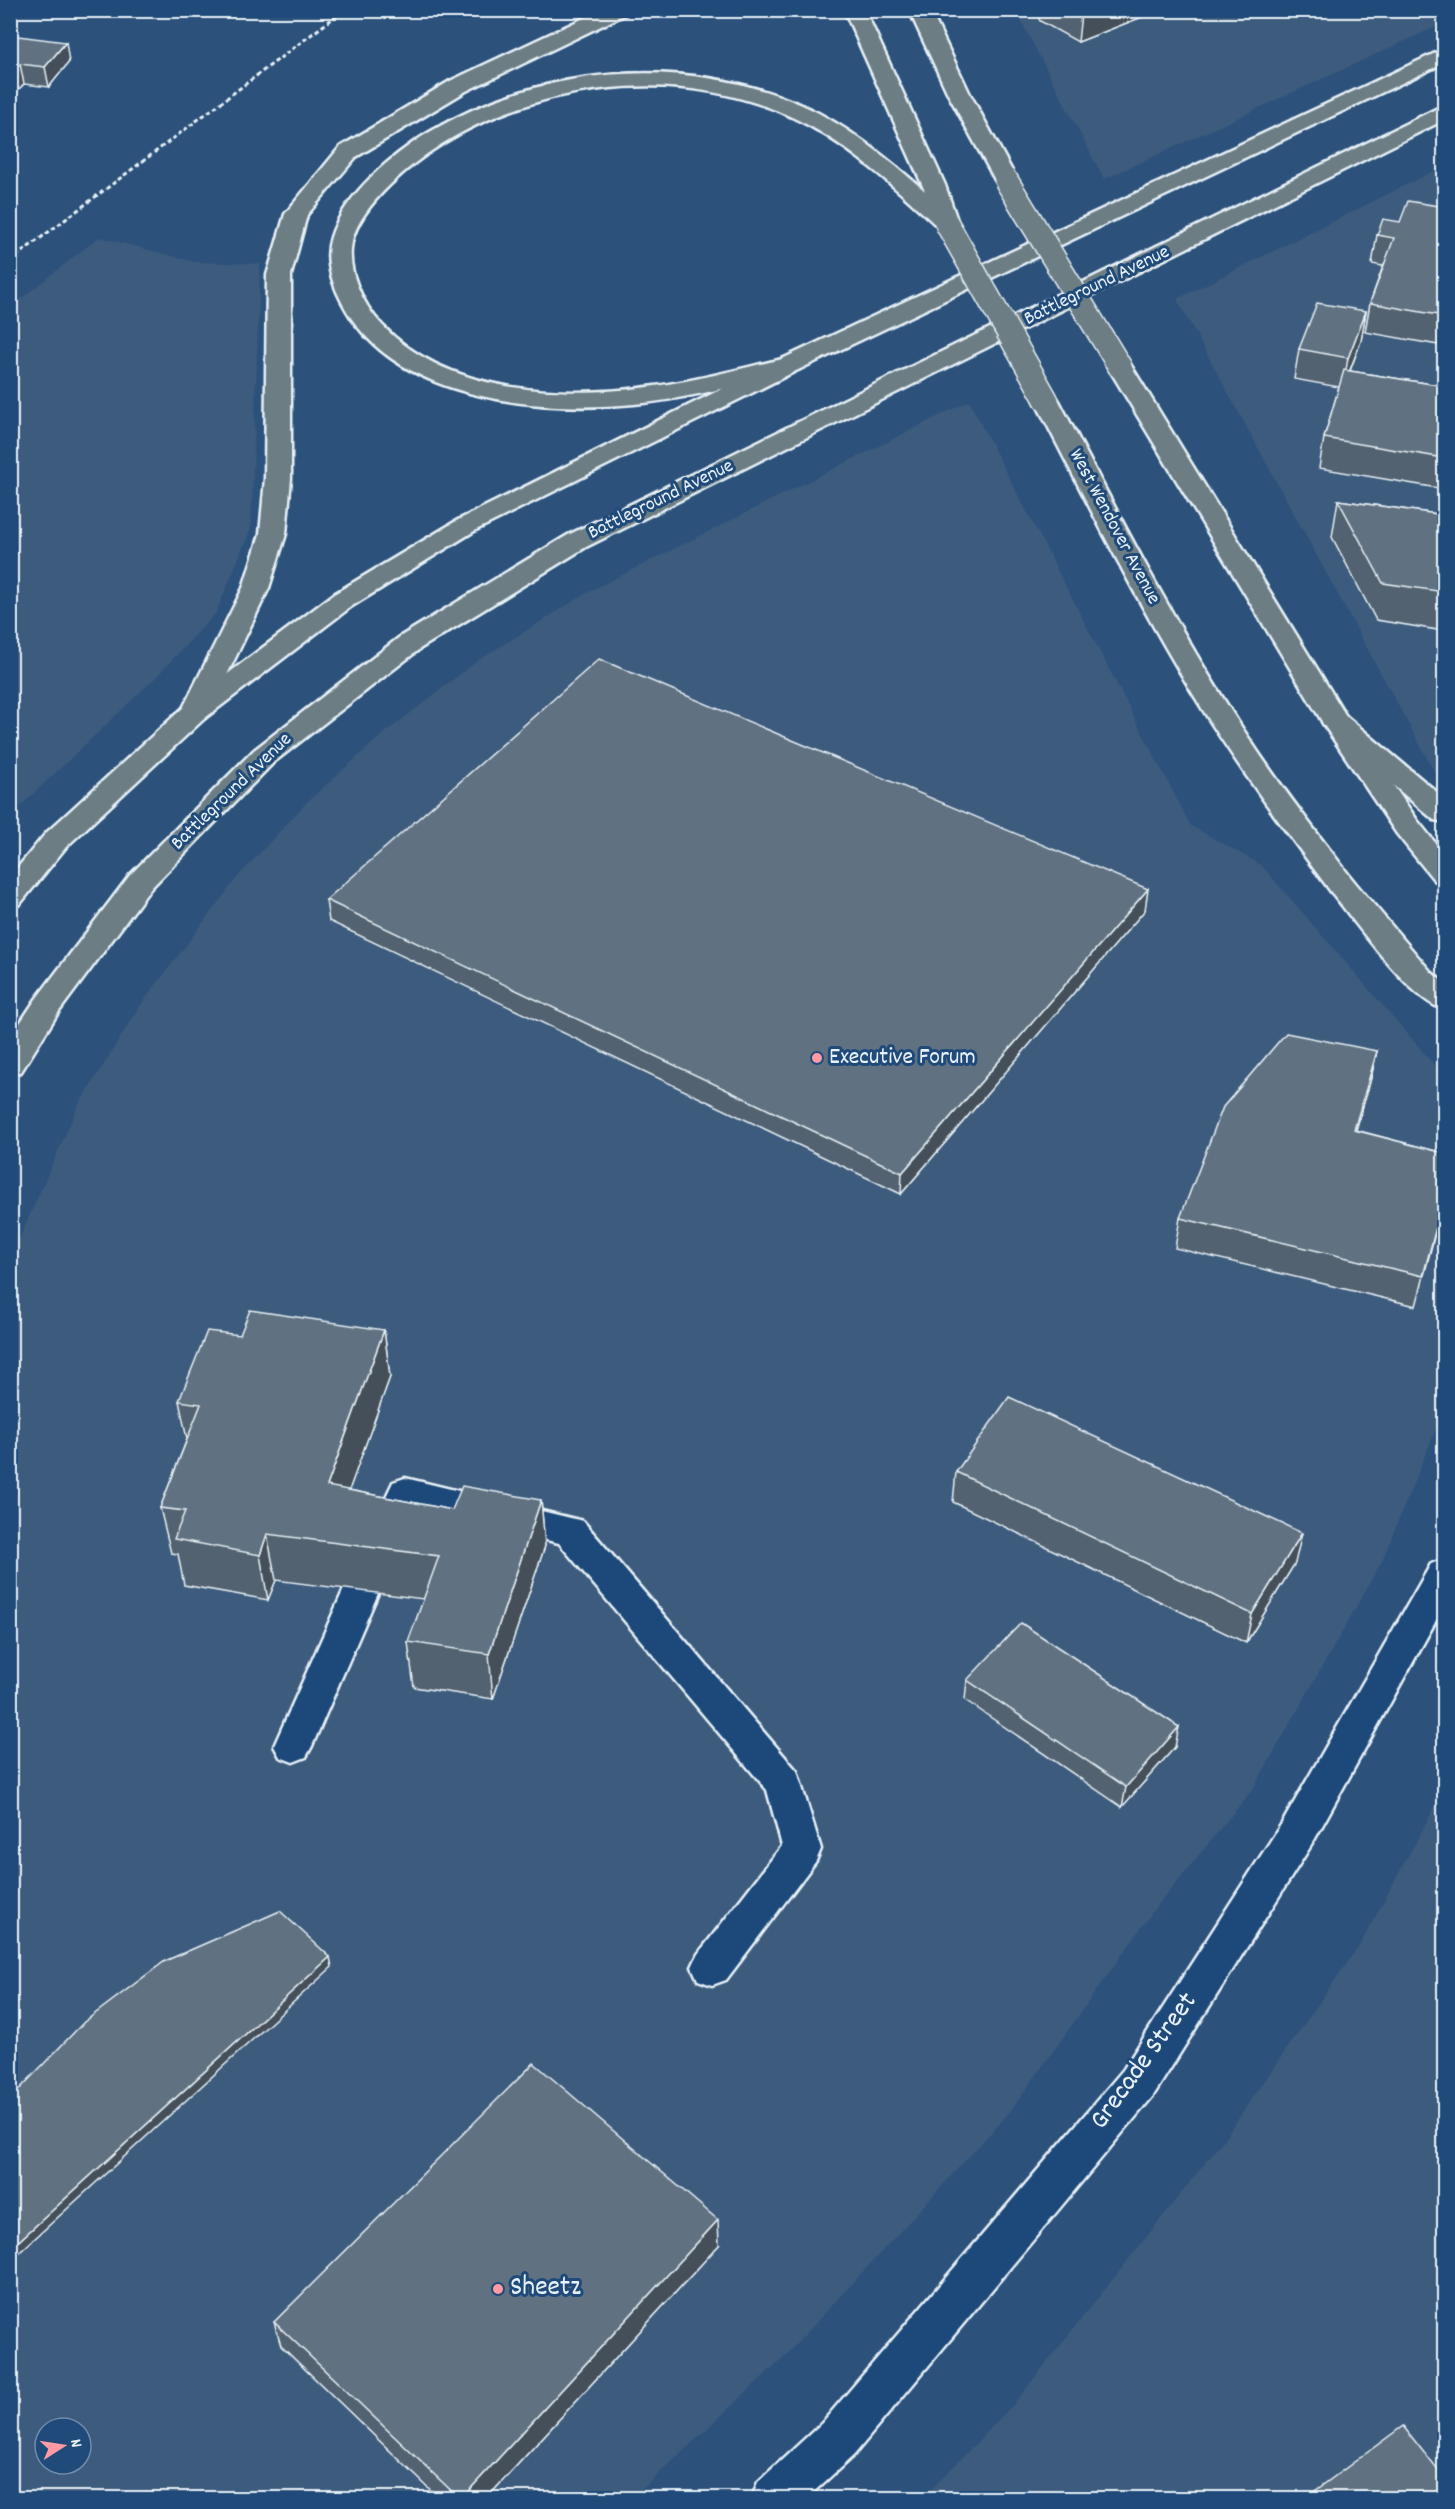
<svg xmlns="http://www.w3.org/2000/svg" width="1455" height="2509" font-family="Dekko,sans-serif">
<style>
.built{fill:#3c5c7d;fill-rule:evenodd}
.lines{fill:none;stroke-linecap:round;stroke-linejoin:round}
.service-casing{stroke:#e8f1f8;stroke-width:5}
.tertiary-casing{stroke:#e8f1f8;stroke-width:5}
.primary-casing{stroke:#e8f1f8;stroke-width:5}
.trunk-casing{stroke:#e8f1f8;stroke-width:5}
.motorway-casing{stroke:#e8f1f8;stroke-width:5}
.path{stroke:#e8f1f8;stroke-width:3;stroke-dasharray:4.5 3;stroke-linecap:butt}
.service{fill:#1f4a7a;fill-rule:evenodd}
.tertiary{fill:#1f4a7a;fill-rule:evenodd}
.primary{fill:#6c7e84;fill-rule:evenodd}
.trunk{fill:#6c7e84;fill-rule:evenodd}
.motorway{fill:#6c7e84;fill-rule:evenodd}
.motorway-bridge-casing{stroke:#e8f1f8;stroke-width:26;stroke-linecap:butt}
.motorway-bridge{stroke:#6c7e84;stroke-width:23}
.wall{fill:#53626f;stroke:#e8f1f8;stroke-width:1.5}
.shaded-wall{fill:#44505a;stroke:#e8f1f8;stroke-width:1.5}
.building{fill:#617281;stroke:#e8f1f8;stroke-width:1.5}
.poi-dot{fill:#ff9aa2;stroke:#1f4a7a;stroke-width:2}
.labels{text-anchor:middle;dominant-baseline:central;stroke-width:6;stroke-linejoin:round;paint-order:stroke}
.far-street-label{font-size:20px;fill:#e8f1f8;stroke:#1f4a7a}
.poi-label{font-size:24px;fill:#e8f1f8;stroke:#1f4a7a;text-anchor:start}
.near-street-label{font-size:28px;fill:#e8f1f8;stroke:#1f4a7a}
.near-poi-label{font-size:28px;fill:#e8f1f8;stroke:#1f4a7a;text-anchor:start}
</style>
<rect width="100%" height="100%" fill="#2c527b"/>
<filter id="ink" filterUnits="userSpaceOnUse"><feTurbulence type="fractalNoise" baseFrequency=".0167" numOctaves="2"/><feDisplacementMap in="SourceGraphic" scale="12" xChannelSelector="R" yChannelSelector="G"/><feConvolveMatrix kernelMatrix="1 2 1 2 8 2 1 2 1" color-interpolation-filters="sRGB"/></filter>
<g filter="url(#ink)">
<g class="built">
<path d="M 1444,10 L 1444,23 L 1104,179 L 1016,11 Z"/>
<path d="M 1444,166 L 1444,781 L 1433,769 L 1177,299 Z"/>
<path d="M 99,237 L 194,262 L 260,264 L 251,528 L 216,613 L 155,678 L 11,815 L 11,307 Z"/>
<path d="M 969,401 L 1191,826 L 1261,865 L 1444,1076 L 1444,1409 L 1381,1563 L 1253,1789 L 1156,1907 L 1009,2113 L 788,2353 L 633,2498 L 11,2498 L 10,1260 L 78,1106 L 140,1006 L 236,879 L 306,803 L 381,736 L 477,661 L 590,591 ZM 45,2428 L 81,2428 L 81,2464 L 45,2464 Z"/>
<path d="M 1444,1790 L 1444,2498 L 923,2498 L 1013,2405 L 1221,2143 L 1361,1943 Z"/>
</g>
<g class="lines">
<g class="service-casing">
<g id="service">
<path d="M 405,1478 L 583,1521 L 797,1771 L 821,1849 L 816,1861 L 726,1980 L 712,1985 L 698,1980 L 692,1967 L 698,1954 L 782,1846 L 767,1790 L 559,1543 L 415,1509 L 396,1551 L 383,1555 L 370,1551 L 365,1541 L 393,1482 Z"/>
<path d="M 361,1576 L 374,1581 L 379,1591 L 312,1746 L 306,1757 L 293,1762 L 280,1757 L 274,1746 L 343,1591 L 348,1581 Z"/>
</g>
</g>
<g class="tertiary-casing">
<path id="tertiary" d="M 1444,1559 L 1444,1606 L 1312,1844 L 1153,2096 L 854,2455 L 807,2498 L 752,2498 L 758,2482 L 822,2423 L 1123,2070 L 1284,1820 L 1431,1564 Z"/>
</g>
<g class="primary-casing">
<g id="primary">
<path d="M 1444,49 L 1444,63 L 800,369 L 476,530 L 352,606 L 205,718 L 66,847 L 20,904 L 10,907 L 10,877 L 46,833 L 185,706 L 334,594 L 458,520 L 782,359 Z"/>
<path d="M 1444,105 L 1444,120 L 586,547 L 421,648 L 274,762 L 150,889 L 58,1013 L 21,1072 L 10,1075 L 10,1038 L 36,999 L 130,875 L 254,750 L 401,636 L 568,535 Z"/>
</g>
</g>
<g class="trunk-casing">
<g id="trunk">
<path d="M 1336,713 L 1346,716 L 1417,820 L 1444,854 L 1444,883 L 1434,880 L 1397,834 L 1322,722 L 1326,716 Z"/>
<path d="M 1342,876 L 1352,879 L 1431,972 L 1444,983 L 1444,1009 C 1411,1002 1355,921 1332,893 L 1327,886 L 1332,879 Z"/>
</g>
</g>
<g class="motorway-casing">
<g id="motorway">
<path d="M 601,10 L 629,10 L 626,14 L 466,91 L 356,157 L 307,215 L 291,275 L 291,478 L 286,534 L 269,588 L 209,712 L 205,718 L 195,721 L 185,718 L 181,712 L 243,588 L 260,534 L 265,478 L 267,275 L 285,214 L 340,147 L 450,81 Z"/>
<path d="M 844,10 L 865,10 L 945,185 L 956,217 L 957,222 L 954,227 L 938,227 C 898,190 857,152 810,126 C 697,65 553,77 445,142 C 414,161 360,204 352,242 C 346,270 363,305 382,325 C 448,395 565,399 655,386 C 701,380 746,367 791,357 L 800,359 L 803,364 L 800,369 C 745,383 690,399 634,404 C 543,413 408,401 352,319 C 337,296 322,264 331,237 C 344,195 392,155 428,133 C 538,67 682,53 802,105 C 848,126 887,158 925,191 Z"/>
<path d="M 909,10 L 930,10 L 970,94 L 1017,180 L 1014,185 L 998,185 L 995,180 L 948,94 Z"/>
<path d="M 1120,360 L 1129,362 L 1132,367 L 1346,716 L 1444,798 L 1444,822 L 1434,820 L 1326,728 L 1108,367 L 1111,362 Z"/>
<path d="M 1047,394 L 1056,396 L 1059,401 C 1120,517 1179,634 1252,743 C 1283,790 1318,834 1352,879 L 1357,886 L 1352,893 L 1342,896 L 1332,893 C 1285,830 1239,769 1198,702 C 1138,605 1087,502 1035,401 L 1038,396 Z"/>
</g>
</g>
<path class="path" d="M 10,261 L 344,10"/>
<use href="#service" class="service"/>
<use href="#tertiary" class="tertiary"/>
<use href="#primary" class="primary"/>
<use href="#trunk" class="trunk"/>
<use href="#motorway" class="motorway"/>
<g class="motorway-bridge-casing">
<g id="motorway-bridge">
<path d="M 1006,180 L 1120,367"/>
<path d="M 946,222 L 1047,401"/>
</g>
</g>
<use href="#motorway-bridge" class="motorway-bridge"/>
</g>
<g class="wall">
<path d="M 10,10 L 14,32 L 10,33 Z"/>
<path d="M 1035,10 L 1160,10 L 1078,42 L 1040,21 Z"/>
<path d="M 10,35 L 69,62 L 49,87 L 24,84 L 10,98 Z"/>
<path d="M 1444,207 L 1444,346 L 1365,332 L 1370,303 L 1383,266 L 1372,264 L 1377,235 L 1400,222 Z"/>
<path d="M 1366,311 L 1361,341 L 1350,371 L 1444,386 L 1444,489 L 1319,468 L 1324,438 L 1339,387 L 1294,379 L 1299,349 Z"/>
<path d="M 1338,500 L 1444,515 L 1444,631 L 1376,620 L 1332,537 Z"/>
<path d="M 326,900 L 1145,910 L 901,1194 L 329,921 Z"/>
<path d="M 1377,1051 L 1370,1082 L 1356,1130 L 1444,1153 L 1444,1200 L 1416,1306 L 1175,1248 L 1180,1218 Z"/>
<path d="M 384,1330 L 390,1377 L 349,1490 L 452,1510 L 541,1500 L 545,1546 L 493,1699 L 414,1687 L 408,1642 L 424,1599 L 276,1580 L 268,1600 L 184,1585 L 178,1554 L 171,1553 L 160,1508 L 187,1439 L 179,1401 L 240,1335 Z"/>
<path d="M 956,1472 L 1295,1563 L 1246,1643 L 953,1502 Z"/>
<path d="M 967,1680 L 1175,1747 L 1122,1807 L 965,1700 Z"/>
<path d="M 719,2245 L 486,2499 L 440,2499 L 281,2346 L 274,2322 Z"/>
</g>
<g class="shaded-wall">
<path d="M 10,10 L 12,10 L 14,32 L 10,13 Z"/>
<path d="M 1090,10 L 1160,10 L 1078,42 L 1081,14 Z"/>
<path d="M 66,42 L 69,62 L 49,87 L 45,67 Z"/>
<path d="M 20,64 L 24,84 L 10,98 L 10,74 Z"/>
<path d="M 1366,311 L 1361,341 L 1343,388 L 1348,358 Z"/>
<path d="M 1148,889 L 1145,910 L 901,1194 L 902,1173 Z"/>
<path d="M 1377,1051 L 1370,1082 L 1347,1160 L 1354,1130 Z"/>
<path d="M 384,1330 L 390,1377 L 334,1532 L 327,1486 Z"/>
<path d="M 541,1500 L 545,1546 L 493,1699 L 489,1654 Z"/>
<path d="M 1302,1533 L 1295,1563 L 1246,1643 L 1252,1614 Z"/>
<path d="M 267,1534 L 276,1580 L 268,1600 L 260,1555 Z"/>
<path d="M 1179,1727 L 1175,1747 L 1122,1807 L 1126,1787 Z"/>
<path d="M 330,1957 L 332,1967 L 10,2261 L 10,2249 Z"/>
<path d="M 718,2220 L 719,2245 L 486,2499 L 461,2499 Z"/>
</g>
<g class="building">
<path d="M 1074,10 L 1090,10 L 1081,14 Z"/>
<path d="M 10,35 L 66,42 L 45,67 L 20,64 L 10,74 Z"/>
<path d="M 1408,201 L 1444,207 L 1444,316 L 1370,303 L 1394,238 L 1377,235 L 1383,219 L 1400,222 Z"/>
<path d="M 1317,303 L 1366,311 L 1348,358 L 1299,349 Z"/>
<path d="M 1344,370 L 1444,386 L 1444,458 L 1324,438 Z"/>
<path d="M 1338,500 L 1444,515 L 1444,592 L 1383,583 Z"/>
<path d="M 599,659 L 1148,889 L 902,1173 L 326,900 Z"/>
<path d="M 1286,1033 L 1377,1051 L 1354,1130 L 1444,1153 L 1444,1198 L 1423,1276 L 1180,1218 L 1223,1107 Z"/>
<path d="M 250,1310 L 384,1330 L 327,1486 L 452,1510 L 462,1486 L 541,1500 L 489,1654 L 408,1642 L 439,1556 L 267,1534 L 260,1555 L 174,1539 L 185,1511 L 160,1508 L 201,1404 L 179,1401 L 207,1331 L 240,1335 Z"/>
<path d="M 1009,1397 L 1302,1533 L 1252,1614 L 956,1472 Z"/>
<path d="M 1021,1623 L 1179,1727 L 1126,1787 L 967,1680 Z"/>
<path d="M 280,1911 L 330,1957 L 10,2249 L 10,2099 L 84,2022 L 165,1961 Z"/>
<path d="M 534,2063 L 718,2220 L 461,2499 L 460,2499 L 274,2322 Z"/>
<path d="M 1403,2426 L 1444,2478 L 1444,2499 L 1304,2499 Z"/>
</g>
</g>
<g class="poi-dot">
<circle cx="817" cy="1058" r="6"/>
<circle cx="498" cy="2289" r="6"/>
</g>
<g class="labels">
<g class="far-street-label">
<text transform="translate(1097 286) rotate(-26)">Battleground Avenue</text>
<text transform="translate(661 500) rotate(-26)">Battleground Avenue</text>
<text transform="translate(1114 527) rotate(62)">West Wendover Avenue</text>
<text transform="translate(232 792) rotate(-44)">Battleground Avenue</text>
</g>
<g class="poi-label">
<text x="829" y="1058">Executive Forum</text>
</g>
<g class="near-street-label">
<text transform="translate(1145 2062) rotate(-54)">Grecade Street</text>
</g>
<g class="near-poi-label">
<text x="510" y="2289">Sheetz</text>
</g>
</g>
<rect width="1455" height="2509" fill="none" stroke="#1f4a7a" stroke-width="36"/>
<rect x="18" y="18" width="1419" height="2473" fill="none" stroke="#e8f1f8" stroke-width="2" filter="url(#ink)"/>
<g transform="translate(63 2446) rotate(78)"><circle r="28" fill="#1f4a7a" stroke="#6f8dac" stroke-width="1.5"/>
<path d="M0-4.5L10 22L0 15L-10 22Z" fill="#ff9aa2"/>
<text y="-9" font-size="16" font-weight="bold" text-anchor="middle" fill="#e8f1f8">N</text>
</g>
</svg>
